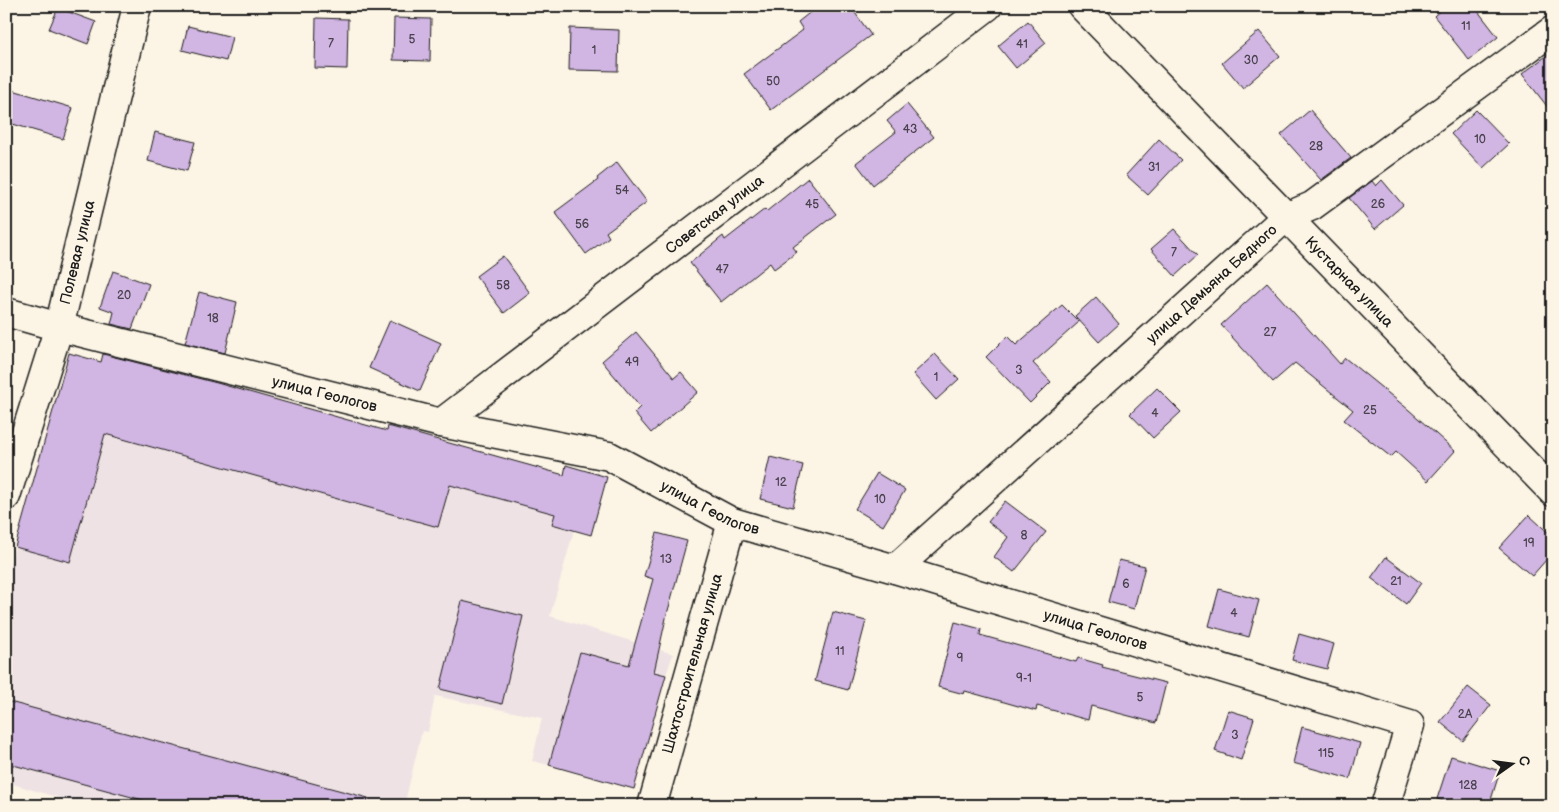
<svg xmlns="http://www.w3.org/2000/svg" width="1559" height="812" font-family="'Balsamiq Sans',sans-serif">
<style>
.built{fill:#efe2e4}
.building{fill:#d1b5e2;stroke:#1c1c1c}
.lines{fill:none;stroke-linecap:round;stroke-linejoin:round}
.minor-casing{stroke:#1c1c1c;stroke-width:31}
.minor{stroke:#fcf5e5;stroke-width:28}
.labels{text-anchor:middle;dominant-baseline:central;stroke-width:5;stroke-linejoin:round;paint-order:stroke}
.number-label{font-size:12px;fill:#49424e}
.street-label{font-size:15px;fill:#1c1c1c;stroke:#fcf5e5}
</style>
<rect width="100%" height="100%" fill="#fcf5e5"/>
<filter id="ink" filterUnits="userSpaceOnUse"><feTurbulence type="fractalNoise" baseFrequency=".02" numOctaves="2"/><feDisplacementMap in="SourceGraphic" scale="10" xChannelSelector="R" yChannelSelector="G"/><feConvolveMatrix kernelMatrix="1 2 1 2 8 2 1 2 1" color-interpolation-filters="sRGB"/></filter>
<g filter="url(#ink)">
<path class="built" d="M 88,385 L 555,514 L 552,524 L 574,530 L 550,616 L 673,654 L 666,675 L 634,666 L 561,725 L 549,765 L 532,761 L 542,718 L 435,696 L 428,732 L 422,731 L 404,806 L 86,806 L 6,782 L 6,576 L 15,547 L 41,554 Z"/>
<g class="building">
<path d="M 818,6 L 850,6 L 871,35 L 771,110 L 744,74 L 803,30 L 798,22 Z"/>
<path d="M 1445,6 L 1474,6 L 1498,37 L 1469,60 L 1434,16 Z"/>
<path d="M 58,8 L 96,22 L 88,44 L 49,29 Z"/>
<path d="M 316,18 L 348,19 L 347,69 L 315,68 Z"/>
<path d="M 394,18 L 431,19 L 430,61 L 393,60 Z"/>
<path d="M 1028,21 L 1046,43 L 1016,68 L 998,46 Z"/>
<path d="M 188,26 L 232,37 L 226,61 L 182,50 Z"/>
<path d="M 570,28 L 619,30 L 618,71 L 569,70 Z"/>
<path d="M 1259,31 L 1280,56 L 1243,88 L 1222,63 Z"/>
<path d="M 1553,51 L 1553,114 L 1522,74 Z"/>
<path d="M 6,88 L 73,108 L 63,139 L 6,122 Z"/>
<path d="M 907,104 L 934,137 L 873,185 L 856,163 L 896,132 L 887,121 Z"/>
<path d="M 1310,110 L 1351,158 L 1321,180 L 1281,135 Z"/>
<path d="M 1476,110 L 1509,144 L 1483,168 L 1451,134 Z"/>
<path d="M 155,132 L 195,142 L 187,171 L 148,161 Z"/>
<path d="M 1159,139 L 1181,160 L 1148,195 L 1126,175 Z"/>
<path d="M 617,162 L 647,202 L 606,232 L 609,237 L 586,254 L 555,212 L 598,180 L 597,178 Z"/>
<path d="M 808,178 L 836,214 L 793,247 L 797,252 L 774,269 L 770,263 L 721,302 L 690,263 L 723,236 L 725,240 L 765,209 L 767,211 Z"/>
<path d="M 1382,180 L 1403,205 L 1375,229 L 1349,198 L 1372,181 L 1376,186 Z"/>
<path d="M 1174,229 L 1198,255 L 1175,276 L 1151,249 Z"/>
<path d="M 503,256 L 530,293 L 504,313 L 476,276 Z"/>
<path d="M 113,271 L 149,284 L 132,329 L 111,324 L 114,312 L 100,307 Z"/>
<path d="M 1267,283 L 1340,364 L 1345,358 L 1409,410 L 1455,451 L 1428,481 L 1396,452 L 1391,457 L 1344,420 L 1353,410 L 1295,363 L 1273,382 L 1221,325 Z"/>
<path d="M 199,292 L 237,302 L 225,353 L 185,343 Z"/>
<path d="M 1096,297 L 1119,324 L 1099,342 L 1075,316 Z"/>
<path d="M 1062,305 L 1079,322 L 1033,363 L 1051,382 L 1030,403 L 986,357 L 1007,336 L 1016,345 Z"/>
<path d="M 390,320 L 441,343 L 420,391 L 369,368 Z"/>
<path d="M 636,332 L 674,378 L 681,372 L 698,392 L 651,433 L 634,413 L 640,407 L 602,361 Z"/>
<path d="M 69,353 L 101,362 L 103,354 L 217,383 L 387,431 L 388,426 L 564,475 L 566,465 L 607,477 L 591,535 L 552,524 L 555,514 L 450,485 L 438,527 L 105,434 L 70,562 L 15,547 Z"/>
<path d="M 935,354 L 959,379 L 936,400 L 913,374 Z"/>
<path d="M 1157,388 L 1181,412 L 1153,438 L 1130,414 Z"/>
<path d="M 770,457 L 803,465 L 793,507 L 760,499 Z"/>
<path d="M 877,473 L 905,490 L 883,526 L 855,509 Z"/>
<path d="M 1005,501 L 1046,532 L 1014,572 L 994,557 L 1008,537 L 988,522 Z"/>
<path d="M 1529,515 L 1553,537 L 1553,552 L 1532,576 L 1499,548 Z"/>
<path d="M 657,533 L 687,541 L 666,618 L 654,672 L 666,675 L 634,789 L 549,765 L 580,652 L 629,665 L 653,579 L 644,576 Z"/>
<path d="M 1386,557 L 1421,583 L 1406,604 L 1371,578 Z"/>
<path d="M 1119,560 L 1145,566 L 1134,609 L 1108,602 Z"/>
<path d="M 1219,589 L 1259,600 L 1249,637 L 1209,626 Z"/>
<path d="M 462,601 L 523,616 L 502,704 L 440,689 Z"/>
<path d="M 833,612 L 866,621 L 848,690 L 815,681 Z"/>
<path d="M 955,622 L 981,629 L 980,635 L 1076,662 L 1078,658 L 1103,665 L 1102,667 L 1166,683 L 1156,723 L 1091,706 L 1088,720 L 1037,706 L 1036,711 L 965,691 L 964,694 L 938,687 Z"/>
<path d="M 1299,634 L 1334,644 L 1327,669 L 1292,660 Z"/>
<path d="M 1468,687 L 1491,705 L 1463,741 L 1440,722 Z"/>
<path d="M 6,701 L 368,798 L 367,806 L 165,806 L 6,763 Z"/>
<path d="M 1228,710 L 1254,718 L 1241,760 L 1215,751 Z"/>
<path d="M 1302,727 L 1360,743 L 1350,779 L 1293,763 Z"/>
<path d="M 1451,756 L 1500,771 L 1489,806 L 1459,806 L 1437,799 Z"/>
</g>
<g class="lines">
<g class="minor-casing">
<g id="minor">
<path id="s1" d="M 1082,6 L 1553,492"/>
<path id="s2" d="M 6,312 L 59,327 L 441,423 L 609,456 L 732,522 L 895,569 L 1410,725 L 1385,806"/>
<path id="s3" d="M 441,423 L 988,6"/>
<path id="s4" d="M 6,496 L 59,327 L 137,6"/>
<path id="s5" d="M 895,569 L 1286,217 L 1312,206 L 1553,30"/>
<path id="s6" d="M 652,806 L 732,522"/>
</g>
</g>
<use href="#minor" class="minor"/>
</g>
</g>
<g class="labels">
<g class="number-label">
<text x="1466" y="26">11</text>
<text x="412" y="39">5</text>
<text x="331" y="43">7</text>
<text x="1022" y="44">41</text>
<text x="594" y="50">1</text>
<text x="1251" y="60">30</text>
<text x="773" y="81">50</text>
<text x="910" y="129">43</text>
<text x="1480" y="139">10</text>
<text x="1316" y="146">28</text>
<text x="1154" y="167">31</text>
<text x="622" y="190">54</text>
<text x="812" y="204">45</text>
<text x="1378" y="204">26</text>
<text x="582" y="224">56</text>
<text x="1174" y="252">7</text>
<text x="722" y="269">47</text>
<text x="503" y="285">58</text>
<text x="124" y="295">20</text>
<text x="213" y="318">18</text>
<text x="1270" y="332">27</text>
<text x="632" y="362">49</text>
<text x="1019" y="370">3</text>
<text x="936" y="377">1</text>
<text x="1370" y="410">25</text>
<text x="1155" y="413">4</text>
<text x="781" y="482">12</text>
<text x="880" y="499">10</text>
<text x="1024" y="535">8</text>
<text x="1529" y="543">19</text>
<text x="666" y="559">13</text>
<text x="1396" y="581">21</text>
<text x="1126" y="584">6</text>
<text x="1234" y="613">4</text>
<text x="840" y="651">11</text>
<text x="960" y="658">9</text>
<text x="1024" y="678">9-1</text>
<text x="1140" y="697">5</text>
<text x="1465" y="714">2А</text>
<text x="1235" y="735">3</text>
<text x="1326" y="753">115</text>
<text x="1468" y="785">128</text>
</g>
<g class="street-label">
<text stroke="none"><textPath href="#s3" startOffset="344">Советская улица</textPath></text>
<text stroke="none"><textPath href="#s4" startOffset="254">Полевая улица</textPath></text>
<text stroke="none"><textPath href="#s1" startOffset="384">Кустарная улица</textPath></text>
<text stroke="none"><textPath href="#s5" startOffset="426">улица Демьяна Бедного</textPath></text>
<text stroke="none"><textPath href="#s2" startOffset="329">улица Геологов</textPath></text>
<text stroke="none"><textPath href="#s2" startOffset="734">улица Геологов</textPath></text>
<text stroke="none"><textPath href="#s2" startOffset="1139">улица Геологов</textPath></text>
<text stroke="none"><textPath href="#s6" startOffset="148">Шахтостроительная улица</textPath></text>
</g>
</g>
<rect width="1559" height="812" fill="none" stroke="#fcf5e5" stroke-width="25"/>
<rect x="12" y="12" width="1534" height="787" fill="none" stroke="#1c1c1c" stroke-width="2" filter="url(#ink)"/>
<g transform="translate(1512 764) rotate(76)" stroke="#fcf5e5" stroke-width="4" paint-order="stroke">
<path d="M0-4L9 19L0 12L-9 19Z" fill="#1c1c1c"/>
<text y="-8" font-size="14" font-weight="bold" text-anchor="middle" fill="#1c1c1c">С</text>
</g>
</svg>
